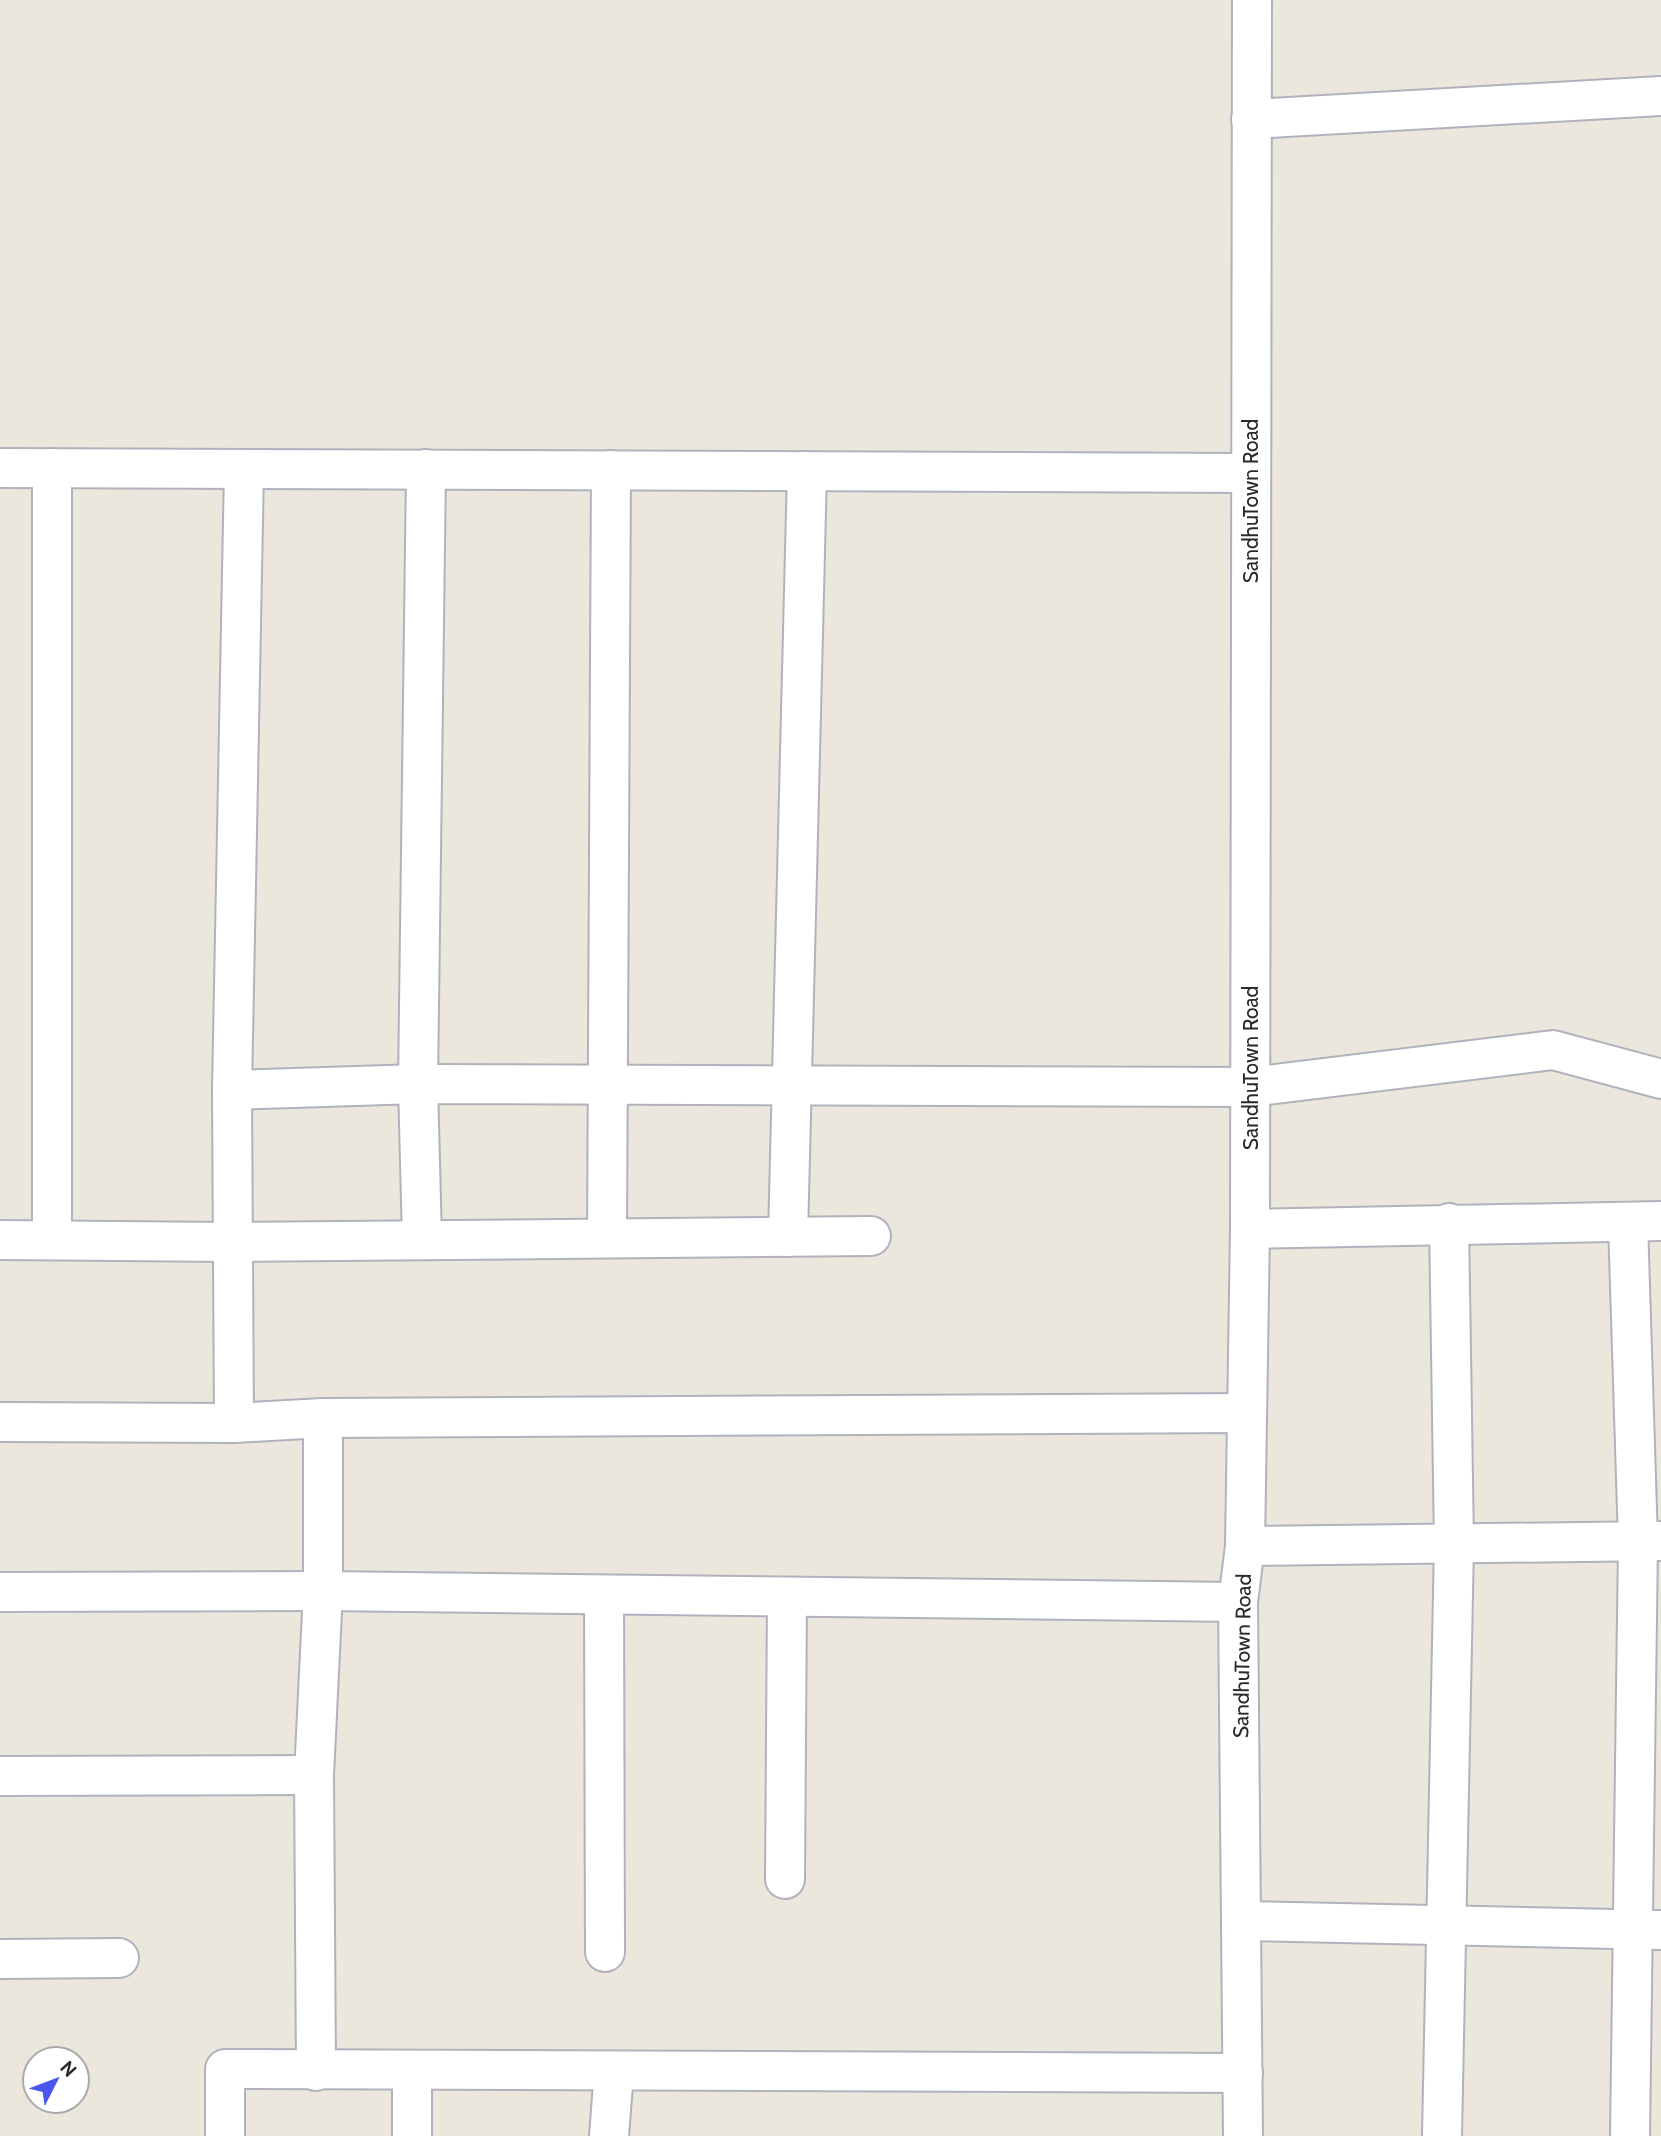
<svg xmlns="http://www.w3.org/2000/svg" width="1661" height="2136" font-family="Cabin,sans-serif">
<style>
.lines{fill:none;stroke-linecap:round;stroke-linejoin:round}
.minor-casing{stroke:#b1b2bd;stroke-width:42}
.minor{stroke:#fff;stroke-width:38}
.labels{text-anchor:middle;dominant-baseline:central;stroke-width:5;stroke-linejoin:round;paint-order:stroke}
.street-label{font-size:21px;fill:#2a2a2a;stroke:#fff}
</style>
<rect width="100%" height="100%" fill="#ebe7dd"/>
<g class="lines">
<g class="minor-casing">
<g id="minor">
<path d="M 1251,119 L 1661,96"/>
<path d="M 0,468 L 1249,473"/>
<path d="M 232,1090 L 418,1084 L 1250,1087 L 1553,1050 L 1661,1079"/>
<path d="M 1628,1222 L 1638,1542 L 1630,2136"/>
<path d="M 1250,1229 L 1661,1221"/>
<path d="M 788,1237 L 807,471"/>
<path d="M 607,1238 L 611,470"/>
<path d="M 0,1240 L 231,1242 L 871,1236"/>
<path d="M 52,1240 L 52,468"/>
<path d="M 422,1240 L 418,1084 L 426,469"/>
<path d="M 0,1422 L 234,1423 L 323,1418 L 1247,1413"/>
<path d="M 234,1423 L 232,1090 L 244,469"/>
<path d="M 1245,1546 L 1661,1541"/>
<path d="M 0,1592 L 323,1591 L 1238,1602"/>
<path d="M 604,1595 L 605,1952"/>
<path d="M 0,1776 L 314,1775"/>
<path d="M 785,1879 L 787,1597"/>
<path d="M 1244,1921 L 1661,1930"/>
<path d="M 0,1959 L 119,1958"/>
<path d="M 316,2071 L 314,1775 L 323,1591 L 323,1418"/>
<path d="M 225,2136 L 225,2069 L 1243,2073"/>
<path d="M 412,2136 L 412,2071"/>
<path d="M 609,2136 L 614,2071"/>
<path d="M 1243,2136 L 1238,1602 L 1245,1546 L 1250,1229 L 1252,0"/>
<path d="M 1442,2136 L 1454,1544 L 1449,1223"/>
</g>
</g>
<use href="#minor" class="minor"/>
</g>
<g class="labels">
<g class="street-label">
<text transform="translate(1250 501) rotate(-90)">SandhuTown Road</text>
<text transform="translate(1250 1068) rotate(-90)">SandhuTown Road</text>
<text transform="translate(1242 1656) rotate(-89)">SandhuTown Road</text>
</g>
</g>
<g transform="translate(56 2080) rotate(48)"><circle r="33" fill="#ffffff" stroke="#aaaaaa" stroke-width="2"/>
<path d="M0-5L12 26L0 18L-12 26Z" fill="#4956ed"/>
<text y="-10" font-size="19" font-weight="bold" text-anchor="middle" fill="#2a2a2a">N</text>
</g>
</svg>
